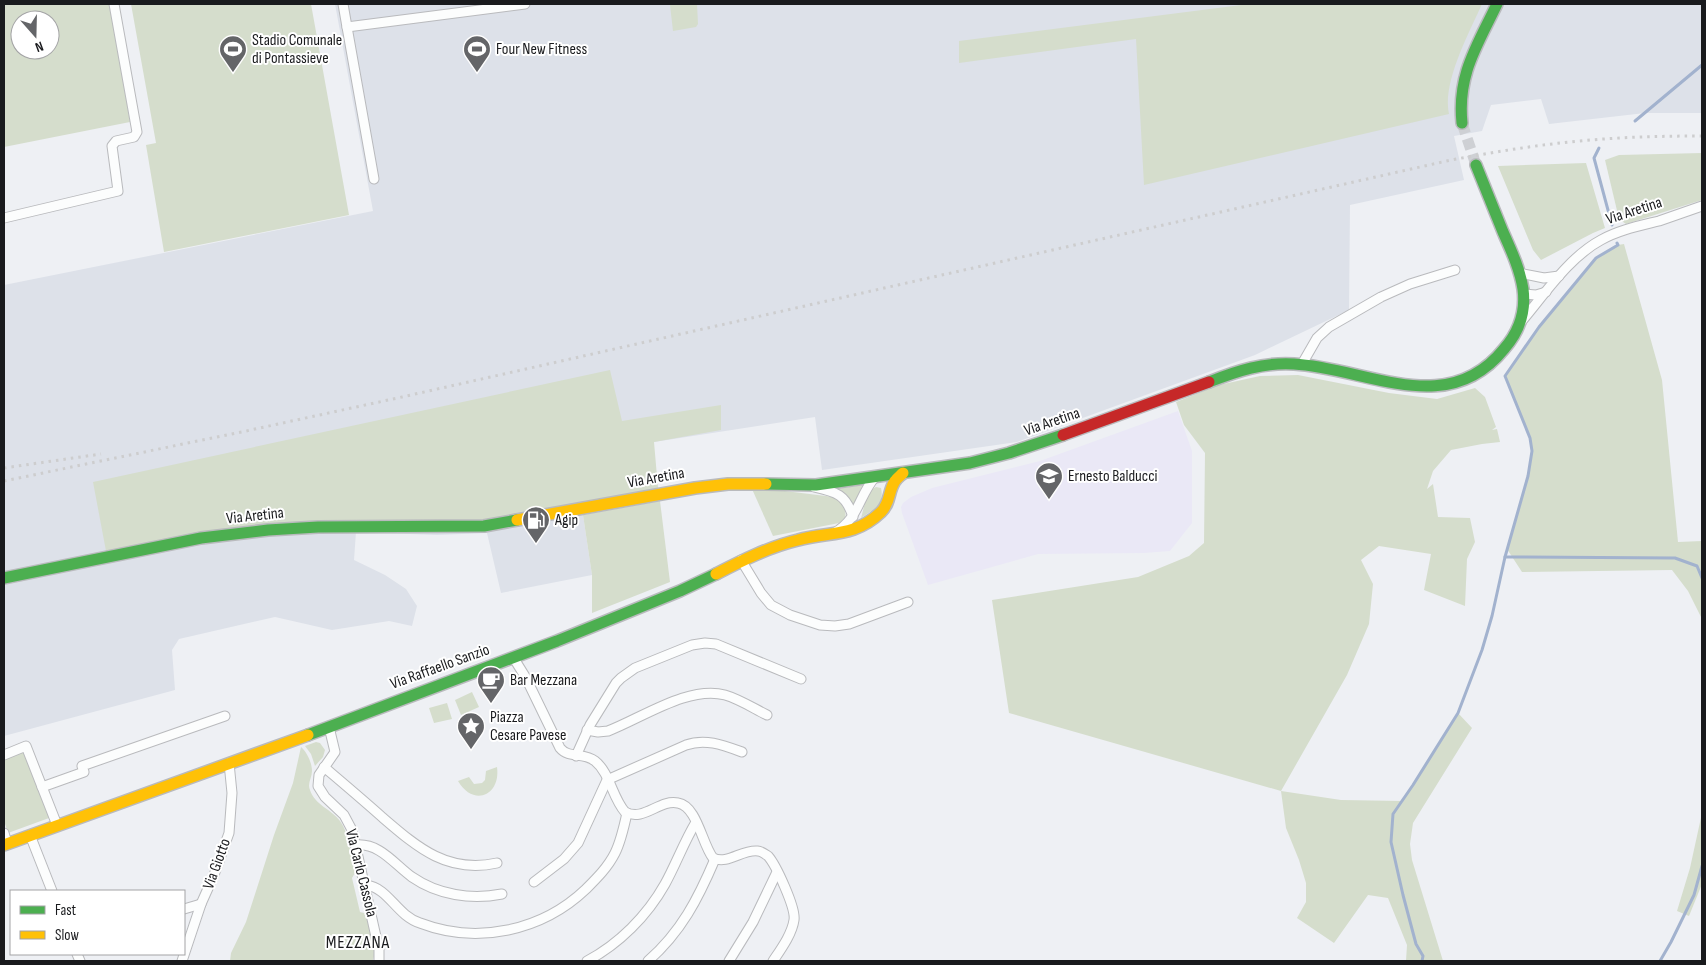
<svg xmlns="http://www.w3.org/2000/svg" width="1706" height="965" font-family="'Sofia Sans Condensed',sans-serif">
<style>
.built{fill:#dde1e9}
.education{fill:#eae8f6}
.green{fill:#d5ddcc;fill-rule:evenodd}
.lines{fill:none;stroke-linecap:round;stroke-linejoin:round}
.stream{stroke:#a2b2ce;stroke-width:3}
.secondary-tunnel{stroke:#ced0d4;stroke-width:11;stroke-dasharray:11 5.5;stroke-linecap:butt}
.street-casing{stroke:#b9babd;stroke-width:11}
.fast-casing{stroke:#b9babd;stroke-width:14}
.slow-casing{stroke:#b9babd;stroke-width:14}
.jam-casing{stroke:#b9babd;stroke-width:14}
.street{stroke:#fcfdfd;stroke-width:9}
.fast{stroke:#4caf50;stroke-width:11}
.slow{stroke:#ffc107;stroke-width:11}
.jam{stroke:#c62828;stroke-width:11}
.rail{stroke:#cdcdce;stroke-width:3;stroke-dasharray:2.5 5;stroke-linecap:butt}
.labels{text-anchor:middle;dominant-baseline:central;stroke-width:4;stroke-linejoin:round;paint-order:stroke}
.poi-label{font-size:16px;fill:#191a1d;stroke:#fff;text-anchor:start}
.street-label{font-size:16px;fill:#191a1d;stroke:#fff}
.neighbourhood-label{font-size:18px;letter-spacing:1px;fill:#191a1d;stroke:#fff}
</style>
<rect width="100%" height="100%" fill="#eef0f4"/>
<path class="built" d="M 335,4 L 1702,4 L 1702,113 L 1645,113 L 1549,124 L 1541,99 L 1491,105 L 1482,131 L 1454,136 L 1464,180 L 1350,205 L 1349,310 L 1255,355 L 1017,442 L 822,470 L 815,417 L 654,442 L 653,447 L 660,501 L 583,515 L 592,575 L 501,593 L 487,533 L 437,535 L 356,532 L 354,560 L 385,575 L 406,589 L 417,606 L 412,626 L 389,621 L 332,630 L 275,617 L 179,639 L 172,650 L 175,690 L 4,736 L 4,285 L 373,211 Z"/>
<path class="education" d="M 1178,411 L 1192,451 L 1192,523 L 1170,551 L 1144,553 L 1038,554 L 928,585 L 902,513 L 901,507 L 903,503 L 911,497 L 932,488 L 1040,461 Z"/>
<g class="green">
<path d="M 4,4 L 110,4 L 130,122 L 4,147 ZM 20,20 L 50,20 L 50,50 L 20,50 Z"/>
<path d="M 131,4 L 311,4 L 349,215 L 164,252 L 146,145 L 156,143 Z"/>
<path d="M 680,4 L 697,4 L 698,24 L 696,27 L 673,31 L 670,5 Z"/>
<path d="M 1249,4 L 1482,4 C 1469,33 1442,83 1449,114 L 1144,185 L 1136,39 L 959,63 L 959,41 Z"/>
<path d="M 1702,153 L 1702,200 L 1626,224 L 1619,219 L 1605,160 L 1619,155 Z"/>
<path d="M 1586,163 L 1605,228 L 1593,233 L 1541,260 L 1533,250 L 1498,166 Z"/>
<path d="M 1624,244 L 1662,380 L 1678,542 L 1702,541 L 1702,619 L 1688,591 L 1672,570 L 1522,572 L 1507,549 L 1528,476 L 1532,451 L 1530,438 L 1505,376 L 1539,327 L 1596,258 L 1618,245 Z"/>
<path d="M 610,370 L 622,421 L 721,405 L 721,430 L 654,442 L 658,488 L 484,521 L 329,522 L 257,525 L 199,533 L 106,551 L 93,482 Z"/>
<path d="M 1298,375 L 1389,393 L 1437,399 L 1475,388 L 1485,397 L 1496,427 L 1492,430 L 1497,429 L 1500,442 L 1482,444 L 1451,450 L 1433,471 L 1427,489 L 1433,484 L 1438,517 L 1470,518 L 1475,542 L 1467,559 L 1465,606 L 1424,590 L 1431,554 L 1379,546 L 1361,560 L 1373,584 L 1369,624 L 1347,675 L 1281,791 L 1341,800 L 1402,801 L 1458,713 L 1472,728 L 1413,823 L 1410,844 L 1412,860 L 1443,961 L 1406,961 L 1407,945 L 1388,898 L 1368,895 L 1334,943 L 1297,918 L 1306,902 L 1306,883 L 1299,860 L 1286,828 L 1281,791 L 1009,713 L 992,600 L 1138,577 L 1189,556 L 1204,543 L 1205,453 L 1184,425 L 1176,402 L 1219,385 L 1260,376 Z"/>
<path d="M 863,485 L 854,505 L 846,494 L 836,489 Z"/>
<path d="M 876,487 L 881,488 C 885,505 873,510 861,518 C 864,508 866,491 876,487 Z"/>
<path d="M 752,489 L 785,491 L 834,497 C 843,503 847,509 845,519 L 839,523 L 773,536 Z"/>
<path d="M 660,501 L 670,582 L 592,613 L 592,575 L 583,515 Z"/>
<path d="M 472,692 L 479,707 L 461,715 L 455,700 Z"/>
<path d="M 447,703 L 452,719 L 434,723 L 429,708 Z"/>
<path d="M 316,742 L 320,743 L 325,750 L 323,757 L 315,766 L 311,754 L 305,746 Z"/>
<path d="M 301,747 C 307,752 312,763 312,771 C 312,778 307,783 310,790 C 315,805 331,809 340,821 C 349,833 352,858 355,873 L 352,878 L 360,912 L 368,914 L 375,953 L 373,960 L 230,961 L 231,953 L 246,922 L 274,835 L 293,783 Z"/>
<path d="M 24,752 L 49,818 L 8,833 L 4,821 L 4,759 Z"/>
<path d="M 497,767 C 501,796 473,807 458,781 L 469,777 L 474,784 L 482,783 L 485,780 L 486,771 Z"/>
<path d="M 1702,813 L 1702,884 L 1689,916 L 1677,911 L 1690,868 Z"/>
</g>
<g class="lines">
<g class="stream">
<path d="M 1635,121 L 1702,65"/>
<path d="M 1599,148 L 1594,158 L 1612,225"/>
<path d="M 1505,557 L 1675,558 L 1697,566 L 1702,578"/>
<path d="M 1422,961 L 1423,956 L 1416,944 L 1403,895 L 1391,842 L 1393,814 L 1413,785 L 1458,713 L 1482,650 L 1492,616 L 1505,557 L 1528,476 L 1532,451 L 1530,438 L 1505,376 L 1539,327 L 1596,258 L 1618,245 L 1617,243"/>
<path d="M 1660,961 L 1671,942 L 1694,895 L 1702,866"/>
</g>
<path class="secondary-tunnel" d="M 1462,123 L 1476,165"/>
<g class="street-casing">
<g id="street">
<path d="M 343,4 L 347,27 L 525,4"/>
<path d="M 347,27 L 374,179"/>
<path d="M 4,218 L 118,191 L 112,146 L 116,141 L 134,137 L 137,132 L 114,4"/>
<path d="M 1519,273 L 1544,278 L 1559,276"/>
<path d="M 1523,294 L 1536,295 L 1546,292"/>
<path d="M 1521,322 C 1544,295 1569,257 1601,240 C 1619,230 1639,226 1659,221 C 1673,216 1688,211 1702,206"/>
<path d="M 1302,364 L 1317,338 L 1329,327 L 1381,297 L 1410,284 L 1455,270"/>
<path d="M 814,487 C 836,492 846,494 853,517"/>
<path d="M 834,533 C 859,519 858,497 875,477 L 878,477"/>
<path d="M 741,560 L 761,593 L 771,605 L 790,615 L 820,625 L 835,626 L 849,624 L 908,602"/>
<path d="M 513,657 L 526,678 L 560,748 C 569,759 584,752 595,761 C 610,773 612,797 625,812 C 644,822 659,799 678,803 C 697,806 702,844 713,858 C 728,865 742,849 758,851 C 761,851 765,854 768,856 C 776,865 796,908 794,920 C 792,934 781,949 773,961"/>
<path d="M 329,727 L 335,752 L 319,775 L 318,786 L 325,797 L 344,815 L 352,830 L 379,950 L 379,961"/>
<path d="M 587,730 L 598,732 L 608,731 C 642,718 689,685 725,695 C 739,699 753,708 767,715"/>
<path d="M 4,755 L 26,746 L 57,825"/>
<path d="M 576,756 L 590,725 L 616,683 L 621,678 L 635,668 L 692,645 L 705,643 L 716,644 L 801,679"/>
<path d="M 324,767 C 344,784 363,800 382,817 C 417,847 447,874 497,863"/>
<path d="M 42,787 L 84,772 L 82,766 L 225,716"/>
<path d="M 4,833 L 7,843"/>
<path d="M 30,835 L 52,891"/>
<path d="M 356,845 C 380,843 394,864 412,877 C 438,895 471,900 502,894"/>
<path d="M 534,882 L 564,859 L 578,843 L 607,780 L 686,745 C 705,738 723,745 742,752"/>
<path d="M 366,885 C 389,888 396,915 420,923 C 477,945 542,931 586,889 C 597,878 608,867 615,853 C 621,841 624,827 627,813"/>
<path d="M 184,909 L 201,904"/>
<path d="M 77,954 L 80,961"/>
<path d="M 182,961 L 201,904 L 214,875 L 229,833 L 232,793 L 229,763"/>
<path d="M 587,961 C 619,944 647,916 665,884 C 676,864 684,842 696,822"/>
<path d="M 648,961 C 681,932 698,899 715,859"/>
<path d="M 729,961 L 753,922 L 777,872"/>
</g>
</g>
<g class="fast-casing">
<g id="fast">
<path d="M 1462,123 C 1457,75 1477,46 1497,4"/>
<path d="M 1209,382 C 1237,371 1264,362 1294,364 C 1367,368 1447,420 1504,349 C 1519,332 1526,312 1523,289 C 1520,269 1511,250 1503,232 C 1494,210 1485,187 1476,165"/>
<path d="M 766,484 L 816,485 L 970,463 L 1009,453 L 1063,435"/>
<path d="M 4,578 L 201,538 L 268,530 L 318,527 L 484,526 L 517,520"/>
<path d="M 308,735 L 557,641 L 680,591 L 716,574"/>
</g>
</g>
<g class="slow-casing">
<g id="slow">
<path d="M 517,520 L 695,488 L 728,484 L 766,484"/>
<path d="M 716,574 C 743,560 769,547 798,540 C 829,531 854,538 881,512 C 891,502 888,491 895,481 C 897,478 900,476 903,473"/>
<path d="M 4,845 L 308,735"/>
</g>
</g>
<g class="jam-casing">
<path id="jam" d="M 1063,435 L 1209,382"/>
</g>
<use href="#street" class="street"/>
<use href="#fast" class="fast"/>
<use href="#slow" class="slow"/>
<use href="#jam" class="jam"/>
<g class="rail">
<path d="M 4,468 L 101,454"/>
<path d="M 4,481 L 246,431 L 402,397 L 1451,160 C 1494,152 1536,145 1580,141 C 1621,137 1661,136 1702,136"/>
</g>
</g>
<defs>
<g id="stadium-pin" transform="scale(1.4375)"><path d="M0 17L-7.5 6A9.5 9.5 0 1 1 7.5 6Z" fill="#646568" stroke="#fff"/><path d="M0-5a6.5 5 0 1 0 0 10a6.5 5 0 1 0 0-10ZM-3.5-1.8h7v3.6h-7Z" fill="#fff"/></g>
<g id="school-pin" transform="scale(1.4375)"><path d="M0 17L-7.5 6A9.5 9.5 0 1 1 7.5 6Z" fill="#646568" stroke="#fff"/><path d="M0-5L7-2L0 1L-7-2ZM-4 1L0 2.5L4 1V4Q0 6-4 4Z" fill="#fff"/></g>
<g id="fuel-pin" transform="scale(1.4375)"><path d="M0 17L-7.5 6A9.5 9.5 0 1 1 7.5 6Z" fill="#646568" stroke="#fff"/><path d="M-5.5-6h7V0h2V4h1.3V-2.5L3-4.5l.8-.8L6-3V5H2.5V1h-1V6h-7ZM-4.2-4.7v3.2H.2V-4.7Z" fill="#fff"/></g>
<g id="cafe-pin" transform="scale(1.4375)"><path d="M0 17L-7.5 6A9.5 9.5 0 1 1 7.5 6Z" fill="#646568" stroke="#fff"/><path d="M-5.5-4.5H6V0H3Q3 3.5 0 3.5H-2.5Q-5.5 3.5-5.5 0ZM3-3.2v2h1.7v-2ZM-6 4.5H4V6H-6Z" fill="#fff"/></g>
<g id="sight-pin" transform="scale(1.4375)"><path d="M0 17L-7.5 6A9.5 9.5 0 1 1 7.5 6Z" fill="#646568" stroke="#fff"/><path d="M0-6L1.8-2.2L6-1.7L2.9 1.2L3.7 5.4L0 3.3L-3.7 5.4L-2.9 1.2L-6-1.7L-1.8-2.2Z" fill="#fff"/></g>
</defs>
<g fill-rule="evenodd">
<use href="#stadium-pin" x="233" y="49"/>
<use href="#stadium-pin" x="477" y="49"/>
<use href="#school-pin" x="1049" y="476"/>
<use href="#fuel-pin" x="536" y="520"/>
<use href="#cafe-pin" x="491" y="680"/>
<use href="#sight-pin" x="471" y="726"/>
</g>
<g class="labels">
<g class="poi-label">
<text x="252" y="40">Stadio Comunale<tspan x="252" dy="18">di Pontassieve</tspan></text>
<text x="496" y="49">Four New Fitness</text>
<text x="1068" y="476">Ernesto Balducci</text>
<text x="555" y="520">Agip</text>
<text x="510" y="680">Bar Mezzana</text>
<text x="490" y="717">Piazza<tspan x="490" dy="18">Cesare Pavese</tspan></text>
</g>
<g class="street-label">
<text transform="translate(1634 211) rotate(-18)">Via Aretina</text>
<text transform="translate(1052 422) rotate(-19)">Via Aretina</text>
<text transform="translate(656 478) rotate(-10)">Via Aretina</text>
<text transform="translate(255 516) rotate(-6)">Via Aretina</text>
<text transform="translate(440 667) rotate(-20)">Via Raffaello Sanzio</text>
<text transform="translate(217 864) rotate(-70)">Via Giotto</text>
<text transform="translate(361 873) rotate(76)">Via Carlo Cassola</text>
</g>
<g class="neighbourhood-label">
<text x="358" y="942">MEZZANA</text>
</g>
</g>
<rect width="1706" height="965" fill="none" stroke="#191a1d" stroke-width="10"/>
<rect x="10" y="890" width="175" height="65" fill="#ffffff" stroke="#a3a3a5"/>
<rect x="20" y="906" width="25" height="8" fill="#4caf50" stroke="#a3a3a5"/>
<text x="55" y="915" font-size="15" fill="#191a1d">Fast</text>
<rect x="20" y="931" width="25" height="8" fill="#ffc107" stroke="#a3a3a5"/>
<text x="55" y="940" font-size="15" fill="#191a1d">Slow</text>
<g transform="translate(35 35) rotate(160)"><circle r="24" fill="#ffffff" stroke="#a3a3a5"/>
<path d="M0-4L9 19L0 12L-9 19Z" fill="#646568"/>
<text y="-8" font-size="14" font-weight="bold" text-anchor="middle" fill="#191a1d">N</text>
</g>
</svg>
